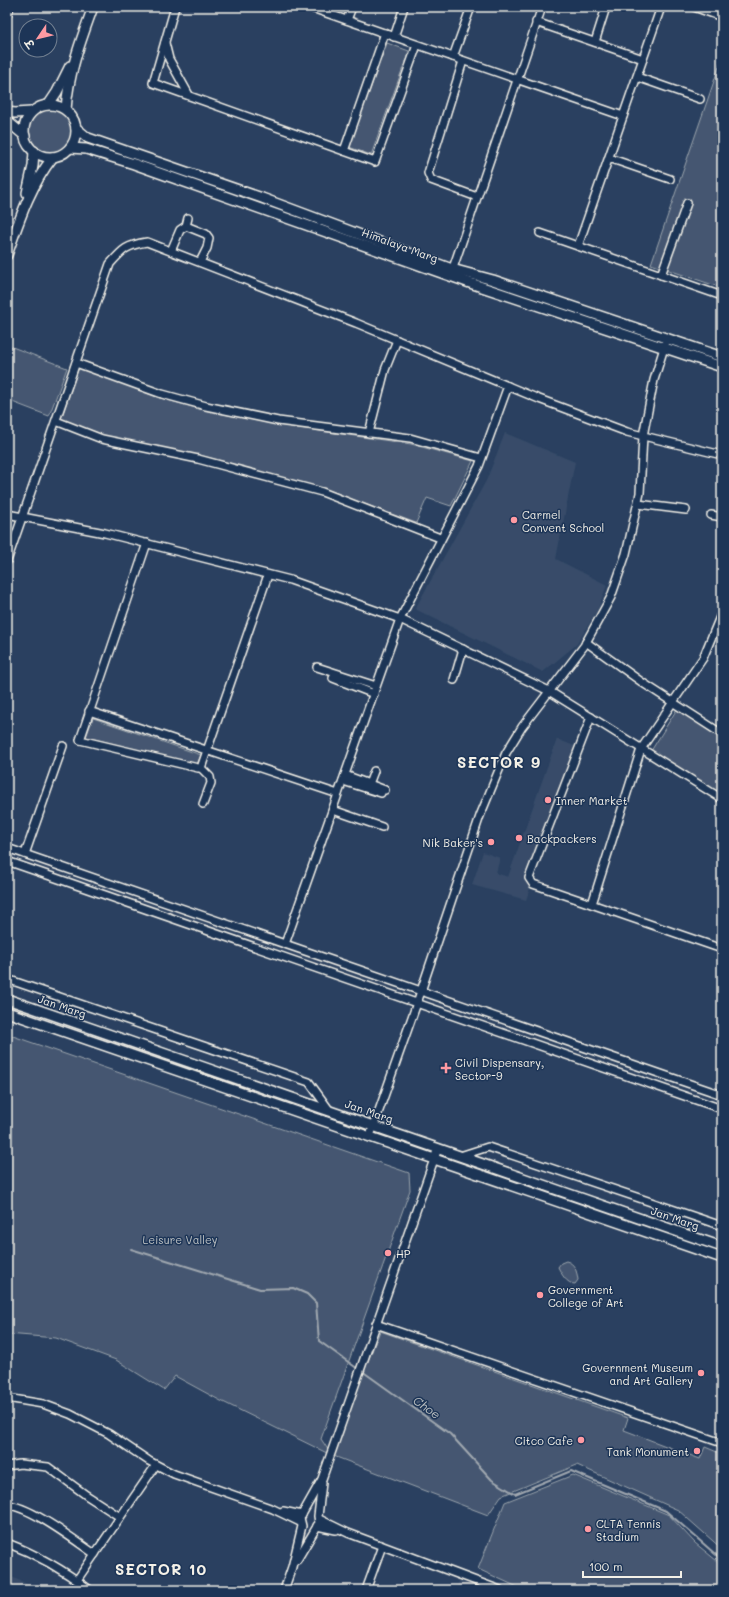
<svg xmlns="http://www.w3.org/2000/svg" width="729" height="1597" font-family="Mali,'Playpen Sans Deva',sans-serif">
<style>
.built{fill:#374c69}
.green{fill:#445771;stroke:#9ca4ac}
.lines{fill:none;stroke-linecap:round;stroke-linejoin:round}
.stream{stroke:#a1a8b0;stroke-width:2}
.minor-casing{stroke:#f4f1e8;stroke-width:10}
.major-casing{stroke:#f4f1e8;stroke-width:12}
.minor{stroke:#1d3557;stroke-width:7}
.major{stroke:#1d3557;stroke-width:9}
.poi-dot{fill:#ff9aa2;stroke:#1d3557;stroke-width:1.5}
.labels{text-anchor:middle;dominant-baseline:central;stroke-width:3;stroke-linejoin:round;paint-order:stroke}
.street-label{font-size:11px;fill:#f4f1e8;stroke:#1d3557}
.poi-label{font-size:11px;fill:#f4f1e8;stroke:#1d3557;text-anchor:start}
.park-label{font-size:11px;fill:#bfc3c4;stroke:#1d3557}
.water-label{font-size:12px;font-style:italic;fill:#bdc1c2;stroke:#1d3557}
.district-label{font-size:15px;font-weight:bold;letter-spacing:1px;fill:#f4f1e8;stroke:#1d3557}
</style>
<rect width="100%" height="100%" fill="#2a4060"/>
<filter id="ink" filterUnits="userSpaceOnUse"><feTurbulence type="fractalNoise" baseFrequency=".025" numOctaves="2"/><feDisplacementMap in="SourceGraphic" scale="8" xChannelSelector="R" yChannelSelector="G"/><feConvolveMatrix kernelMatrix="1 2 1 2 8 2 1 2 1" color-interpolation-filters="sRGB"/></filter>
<g filter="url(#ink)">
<g class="built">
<path d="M 505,433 L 575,462 L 556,559 L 607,585 L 598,609 L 577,644 L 543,672 L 415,609 L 486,481 Z"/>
<path d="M 557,739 L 579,748 L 526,900 L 472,885 L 483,852 L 500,858 L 496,873 L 508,877 Z"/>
<path d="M 7,1575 L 25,1583 L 37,1590 L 7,1590 Z"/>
<path d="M 459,1581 L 482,1590 L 456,1590 Z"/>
</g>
<g class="green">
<path d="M 387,43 L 409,51 L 371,155 L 349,147 Z"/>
<path d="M 722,58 L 722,288 L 651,264 Z"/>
<circle cx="51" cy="130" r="22"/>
<path d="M 7,345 L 67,368 L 49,416 L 7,400 Z"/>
<path d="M 79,367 L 157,397 L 199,409 L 278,425 L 411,444 L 473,461 L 451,506 L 427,498 L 416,523 L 324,489 L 203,456 L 104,436 L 61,419 Z"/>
<path d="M 677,709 L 722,738 L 722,795 L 651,751 Z"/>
<path d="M 93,718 L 201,755 L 197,764 L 86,737 Z"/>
<path d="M 7,1034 L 409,1173 L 410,1190 L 321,1439 L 331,1454 L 380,1331 L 628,1418 L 624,1430 L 700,1459 L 705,1447 L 722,1454 L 722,1549 L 678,1510 L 577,1465 L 501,1496 L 488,1515 L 331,1455 L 221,1401 L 175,1376 L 164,1390 L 116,1360 L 56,1338 L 7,1334 Z"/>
<path d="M 566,1261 C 575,1263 577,1272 578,1280 L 575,1284 C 567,1284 562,1275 558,1267 L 561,1263 Z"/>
<path d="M 573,1475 L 669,1515 L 695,1543 L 722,1565 L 722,1590 L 524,1590 L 478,1569 L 505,1502 Z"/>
</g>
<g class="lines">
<g class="stream">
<path d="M 131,1249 L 260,1289 L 293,1288 L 307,1294 L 316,1303 L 319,1341 L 358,1369"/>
<path d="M 362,1371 L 450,1434 L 492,1480 L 515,1494 L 571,1471 L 666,1511 L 722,1560"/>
</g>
<g class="minor-casing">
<g id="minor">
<path d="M 175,7 L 153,83 L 375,162 L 417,45"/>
<path d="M 309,7 L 623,116"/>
<path d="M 694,7 L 722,17"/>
<path d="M 7,15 L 10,7"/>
<path d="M 347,20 L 352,7"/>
<path d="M 536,22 L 643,59"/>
<path d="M 394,37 L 404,7"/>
<path d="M 595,42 L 606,7"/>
<path d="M 165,43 L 169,59 L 189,95"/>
<path d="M 453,57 L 471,7"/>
<path d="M 463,61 L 428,173 L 431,180 L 477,197"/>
<path d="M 637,77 L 700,99"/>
<path d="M 344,151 L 385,33"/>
<path d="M 609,158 L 670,179"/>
<path d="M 186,226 L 206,234 L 209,238 L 207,248 L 200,262"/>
<path d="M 540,233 L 722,296"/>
<path d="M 578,246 L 661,7"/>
<path d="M 171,251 L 180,230 L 186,226 L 188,218"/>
<path d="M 451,274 L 542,7"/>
<path d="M 661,275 L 687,203"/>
<path d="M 76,363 L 162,394 L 206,406 L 278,421 L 410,438 L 481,458"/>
<path d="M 56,421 L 102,439 L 198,459 L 322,492 L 440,538"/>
<path d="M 369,433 L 385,370 L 397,340"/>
<path d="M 638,504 L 686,510"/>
<path d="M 7,514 L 105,533 L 290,580 L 400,619 L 549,691 L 722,799"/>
<path d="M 711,515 L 722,517"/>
<path d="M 147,543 L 80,740 L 198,768 L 201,768 L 268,575"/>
<path d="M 7,561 L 110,264 C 123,249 127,245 147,242 L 356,323 L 539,399 L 627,432 L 722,455"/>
<path d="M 586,642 L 643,683 L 722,734"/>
<path d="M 317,667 L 376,686"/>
<path d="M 333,678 L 374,694"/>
<path d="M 454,680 L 463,649"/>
<path d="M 89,711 L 338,794"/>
<path d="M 591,717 L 529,878 L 533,884 L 722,949"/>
<path d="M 201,768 L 210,777 L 211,783 L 203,804"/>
<path d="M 345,775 L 385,790"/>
<path d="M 343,781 L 381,793"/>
<path d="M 369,784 L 374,771"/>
<path d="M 333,810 L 382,827"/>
<path d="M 7,848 L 722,1095"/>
<path d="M 25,854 L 63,746"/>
<path d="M 7,861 L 722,1109"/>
<path d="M 592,904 L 641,749 L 703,658 L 722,612"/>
<path d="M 285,944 L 400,619 L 479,466 L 508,386"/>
<path d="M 7,979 L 309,1082 L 330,1111"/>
<path d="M 370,1136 L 417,1003 L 480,816 L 506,753 L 522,727 L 584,646 L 611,597 L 626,554 L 640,493 L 643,436 L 654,380 L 667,338"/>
<path d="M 460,1156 L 488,1147 L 722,1226"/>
<path d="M 376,1324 L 722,1443"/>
<path d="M 7,1398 L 43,1404 L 70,1414 L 109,1434 L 149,1461 L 174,1474 L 273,1509 L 300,1522"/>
<path d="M 7,1466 L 20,1464 L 48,1467 L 86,1495 L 120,1517"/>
<path d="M 7,1505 C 30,1506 74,1540 95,1554"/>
<path d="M 283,1511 L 302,1515"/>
<path d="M 319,1519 L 348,1533 L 500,1590"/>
<path d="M 317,1526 L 336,1530"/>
<path d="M 7,1543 C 36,1554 65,1571 90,1590"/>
<path d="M 297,1560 L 319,1523 L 318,1516 L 322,1483"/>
<path d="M 77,1580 L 156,1465"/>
<path d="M 284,1590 L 292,1567 L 302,1526 L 300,1518 L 322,1479 L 438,1148"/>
<path d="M 366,1590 L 382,1546"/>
</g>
</g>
<g class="major-casing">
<g id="major">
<path d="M 49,104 L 57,92 L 70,66"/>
<circle cx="50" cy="131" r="26"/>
<path d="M 66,110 C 68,74 81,40 93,7"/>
<path d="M 7,112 L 15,113 L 31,112"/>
<path d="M 7,121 L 25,136"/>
<path d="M 76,128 L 88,138 L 262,198 L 452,269 L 493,280 L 722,357"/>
<path d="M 70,148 L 86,149 L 134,164 L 470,283 L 722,367"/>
<path d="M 27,193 L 33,166 L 34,151"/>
<path d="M 7,255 C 19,221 30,186 53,157"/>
<path d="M 7,999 L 722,1247"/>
<path d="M 7,1012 L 722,1258"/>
</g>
</g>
<use href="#minor" class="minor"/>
<use href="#major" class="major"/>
</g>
</g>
<g class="poi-dot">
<circle cx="514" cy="520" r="4"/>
<circle cx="548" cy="800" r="4"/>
<circle cx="519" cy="838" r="4"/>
<circle cx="491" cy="842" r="4"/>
<path d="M444 1062h4v4h4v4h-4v4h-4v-4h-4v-4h4z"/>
<circle cx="388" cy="1253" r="4"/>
<circle cx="540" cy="1295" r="4"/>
<circle cx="701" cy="1373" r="4"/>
<circle cx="581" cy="1440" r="4"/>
<circle cx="697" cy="1451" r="4"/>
<circle cx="588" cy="1529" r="4"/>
</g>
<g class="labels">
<g class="street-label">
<text transform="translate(400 245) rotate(20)">Himalaya Marg</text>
<text transform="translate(62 1006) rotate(19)">Jan Marg</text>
<text transform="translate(369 1111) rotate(19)">Jan Marg</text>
<text transform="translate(675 1218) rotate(19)">Jan Marg</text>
</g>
<g class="poi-label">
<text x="522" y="514">Carmel<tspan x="522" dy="13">Convent School</tspan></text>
<text x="556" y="800">Inner Market</text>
<text x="527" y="838">Backpackers</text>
<text x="483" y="842" text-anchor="end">Nik Baker's</text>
<text x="455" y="1062">Civil Dispensary,<tspan x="455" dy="13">Sector-9</tspan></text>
<text x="396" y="1253">HP</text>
<text x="548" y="1289">Government<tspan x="548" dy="13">College of Art</tspan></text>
<text x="693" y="1367" text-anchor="end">Government Museum<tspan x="693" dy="13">and Art Gallery</tspan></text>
<text x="573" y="1440" text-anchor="end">Citco Cafe</text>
<text x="689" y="1451" text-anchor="end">Tank Monument</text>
<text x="596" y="1523">CLTA Tennis<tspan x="596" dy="13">Stadium</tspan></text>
</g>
<g class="park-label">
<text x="180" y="1239">Leisure Valley</text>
</g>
<g class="water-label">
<text transform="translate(427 1407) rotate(35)">Choe</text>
</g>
<g class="district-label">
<text x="499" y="762">SECTOR 9</text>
<text x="161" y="1569">SECTOR 10</text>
</g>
</g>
<rect width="729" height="1597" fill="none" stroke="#1d3557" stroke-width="24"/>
<rect x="12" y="12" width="705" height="1573" fill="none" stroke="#f4f1e8" stroke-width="1.5" filter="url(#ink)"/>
<g transform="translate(38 38) rotate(235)"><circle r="19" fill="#1d3557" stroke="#738091"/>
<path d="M0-3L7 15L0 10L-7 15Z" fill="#ff9aa2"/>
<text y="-6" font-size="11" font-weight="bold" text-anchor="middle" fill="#f4f1e8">उ</text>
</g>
<path d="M583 1571v6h98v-6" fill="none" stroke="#f4f1e8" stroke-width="2"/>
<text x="589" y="1571" font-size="12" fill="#f4f1e8" stroke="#1d3557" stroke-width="3" paint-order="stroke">100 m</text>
</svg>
